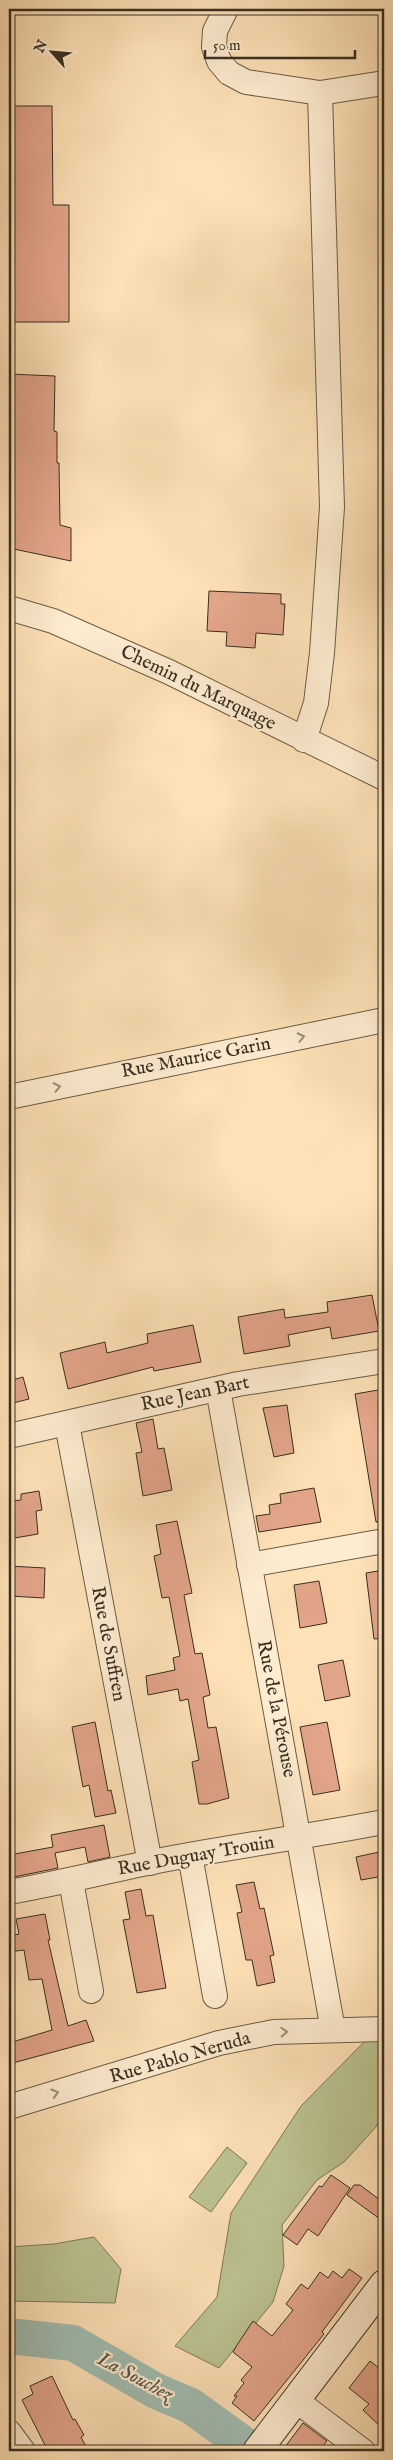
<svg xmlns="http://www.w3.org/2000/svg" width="393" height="2460" font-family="'IM FELL English',serif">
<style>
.green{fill:#bcc391;stroke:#7a795a}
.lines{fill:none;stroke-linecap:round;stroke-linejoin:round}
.river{stroke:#a0bdb2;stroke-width:36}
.building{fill:#e3a589;stroke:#382f22}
.street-casing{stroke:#6a5c47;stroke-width:26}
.secondary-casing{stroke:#382f22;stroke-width:30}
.street{stroke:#feecd0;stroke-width:24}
.secondary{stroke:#feecd0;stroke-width:28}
.oneway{stroke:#9b8e79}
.labels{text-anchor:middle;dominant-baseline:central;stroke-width:4.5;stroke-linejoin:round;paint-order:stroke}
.street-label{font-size:19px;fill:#382f22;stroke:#feecd0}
.water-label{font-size:20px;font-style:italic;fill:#525246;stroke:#feecd0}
</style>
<rect width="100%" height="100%" fill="#fee1b7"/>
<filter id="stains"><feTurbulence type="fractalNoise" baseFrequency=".004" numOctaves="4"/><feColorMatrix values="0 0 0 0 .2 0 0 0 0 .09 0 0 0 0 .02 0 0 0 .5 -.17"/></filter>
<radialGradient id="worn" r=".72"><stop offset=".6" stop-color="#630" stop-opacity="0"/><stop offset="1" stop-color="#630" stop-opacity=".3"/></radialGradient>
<g class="green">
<path d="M 384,2039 L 384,2109 L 376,2127 L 344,2162 L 317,2180 L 282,2225 L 284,2266 L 273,2302 L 219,2368 L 175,2346 L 217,2297 L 231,2213 L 301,2106 L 365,2041 Z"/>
<path d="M 227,2147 L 247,2163 L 211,2212 L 189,2197 Z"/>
<path d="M 94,2237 L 121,2269 L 115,2303 L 9,2301 L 9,2247 L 54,2244 Z"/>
</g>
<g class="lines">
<path class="river" d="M 9,2336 L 73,2343 L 156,2391 L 191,2406 L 242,2443 L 247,2451"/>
</g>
<g class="building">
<path d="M 9,106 L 52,106 L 53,205 L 69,205 L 69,322 L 9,322 Z"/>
<path d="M 9,374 L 55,376 L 54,431 L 57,432 L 57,463 L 59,463 L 60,525 L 71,528 L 71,561 L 9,548 Z"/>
<path d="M 209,591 L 281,594 L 281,604 L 285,604 L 283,635 L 256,633 L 255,648 L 226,646 L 227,632 L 207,631 Z"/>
<path d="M 372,1295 L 379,1331 L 332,1339 L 330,1327 L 288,1335 L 290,1346 L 244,1354 L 238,1317 L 284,1309 L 285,1318 L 328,1312 L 327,1302 Z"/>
<path d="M 193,1325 L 201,1362 L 154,1371 L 153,1367 L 68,1389 L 60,1353 L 105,1342 L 107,1353 L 148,1343 L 147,1334 Z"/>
<path d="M 23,1377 L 29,1399 L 9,1404 L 9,1381 Z"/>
<path d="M 384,1389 L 384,1522 L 376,1522 L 355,1394 Z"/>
<path d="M 287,1405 L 294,1453 L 274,1457 L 263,1408 Z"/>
<path d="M 153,1419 L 158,1449 L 164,1448 L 172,1490 L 143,1496 L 136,1453 L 142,1452 L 136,1423 Z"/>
<path d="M 314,1488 L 321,1522 L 259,1532 L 256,1516 L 270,1514 L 269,1505 L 281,1503 L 280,1494 Z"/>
<path d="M 39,1491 L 42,1510 L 36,1511 L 38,1534 L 9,1539 L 9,1501 L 21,1500 L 21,1494 Z"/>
<path d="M 177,1521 L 192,1593 L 184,1595 L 195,1654 L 202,1653 L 210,1695 L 203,1697 L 208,1728 L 216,1727 L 229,1798 L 207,1804 L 199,1804 L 192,1762 L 199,1760 L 188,1699 L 180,1701 L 178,1689 L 148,1695 L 146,1676 L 175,1670 L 173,1658 L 180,1656 L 169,1597 L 162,1598 L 154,1556 L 161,1554 L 156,1525 Z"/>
<path d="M 9,1566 L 45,1568 L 44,1598 L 9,1596 Z"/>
<path d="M 384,1570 L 384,1638 L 374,1639 L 366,1573 Z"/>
<path d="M 319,1581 L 327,1623 L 300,1628 L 294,1585 Z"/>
<path d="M 343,1660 L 350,1696 L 325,1701 L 318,1665 Z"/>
<path d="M 95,1722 L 108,1791 L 111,1790 L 116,1813 L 95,1817 L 89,1785 L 83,1787 L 72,1727 Z"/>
<path d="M 327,1722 L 340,1790 L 313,1795 L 300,1727 Z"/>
<path d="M 104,1825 L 110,1857 L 88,1862 L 85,1847 L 55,1853 L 58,1868 L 9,1878 L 9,1855 L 53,1847 L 51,1835 Z"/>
<path d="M 384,1851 L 384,1876 L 361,1880 L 356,1857 Z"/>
<path d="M 254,1882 L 260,1909 L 264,1908 L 274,1955 L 270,1956 L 275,1982 L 257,1986 L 252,1960 L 246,1960 L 237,1913 L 242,1912 L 236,1885 Z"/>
<path d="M 141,1889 L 146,1916 L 153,1915 L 166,1988 L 137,1993 L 123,1920 L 130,1919 L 125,1892 Z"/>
<path d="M 45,1914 L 50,1940 L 48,1940 L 68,2026 L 86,2020 L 94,2041 L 9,2064 L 9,2043 L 52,2030 L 42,1979 L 29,1980 L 24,1950 L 9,1952 L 9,1936 L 19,1934 L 16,1919 Z"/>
<path d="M 331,2175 L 350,2188 L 318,2236 L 308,2229 L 297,2245 L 283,2235 L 319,2186 L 322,2187 Z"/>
<path d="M 354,2185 L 360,2185 L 384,2203 L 384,2222 L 347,2195 Z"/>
<path d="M 349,2269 L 362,2278 L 322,2332 L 324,2334 L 254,2421 L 232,2403 L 237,2396 L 234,2396 L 244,2383 L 241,2380 L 252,2367 L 233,2352 L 237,2345 L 253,2321 L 272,2336 L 293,2310 L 286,2304 L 301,2284 L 308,2289 L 320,2272 L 328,2278 L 333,2271 L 342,2278 Z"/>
<path d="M 370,2361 L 384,2372 L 384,2430 L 363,2410 L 369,2404 L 349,2388 Z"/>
<path d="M 52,2376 L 73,2420 L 75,2419 L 84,2435 L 81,2437 L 88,2451 L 48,2451 L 22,2400 L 33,2394 L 30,2386 Z"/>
<path d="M 303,2423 L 327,2441 L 319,2451 L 282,2451 Z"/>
</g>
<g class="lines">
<g class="street-casing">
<g id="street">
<path d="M 226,9 L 215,31 L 214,47 L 219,61 L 229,73 L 246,82 L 320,93 L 384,83"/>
<path d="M 9,608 L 53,621 L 169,672 L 384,778"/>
<path d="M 304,740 L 316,703 L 322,653 L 332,507 L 320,93"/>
<path d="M 9,1097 L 384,1020"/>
<path d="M 218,1389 L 333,2030"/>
<path d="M 67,1424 L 150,1863"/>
<path d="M 9,1436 L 238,1384 L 384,1361"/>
<path d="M 249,1565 L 384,1541"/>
<path d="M 190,1855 L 215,1996"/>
<path d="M 71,1881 L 91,1991"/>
<path d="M 9,1892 C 60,1883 111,1870 162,1860 C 236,1846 310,1836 384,1822"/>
<path d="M 9,2107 L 219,2043 L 274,2032 L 384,2029"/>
<path d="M 297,2401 L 363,2451"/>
<path d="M 9,2432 L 23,2451"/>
</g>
</g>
<g class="secondary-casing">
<path id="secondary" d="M 257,2451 L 384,2284"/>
</g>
<use href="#street" class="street"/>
<use href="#secondary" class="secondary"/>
</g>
<defs><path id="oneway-chevron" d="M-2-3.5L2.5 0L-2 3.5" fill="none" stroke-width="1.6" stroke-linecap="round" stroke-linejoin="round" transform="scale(1.25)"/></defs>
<g class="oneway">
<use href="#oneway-chevron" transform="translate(301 1037) rotate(-12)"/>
<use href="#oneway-chevron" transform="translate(57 1087) rotate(-12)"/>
<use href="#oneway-chevron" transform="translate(284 2032) rotate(-3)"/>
<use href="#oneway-chevron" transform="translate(55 2093) rotate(-16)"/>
</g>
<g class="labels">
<g class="street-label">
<text transform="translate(198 688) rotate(26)">Chemin du Marquage</text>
<text transform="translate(196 1058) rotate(-11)">Rue Maurice Garin</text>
<text transform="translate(195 1394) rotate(-12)">Rue Jean Bart</text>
<text transform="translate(108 1644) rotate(79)">Rue de Suffren</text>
<text transform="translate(276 1709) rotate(79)">Rue de la Pérouse</text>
<text transform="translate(196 1856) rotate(-10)">Rue Duguay Trouin</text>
<text transform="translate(180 2058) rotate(-16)">Rue Pablo Neruda</text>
</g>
<g class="water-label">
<text transform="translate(135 2377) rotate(28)">La Souchez</text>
</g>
</g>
<rect width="393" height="2460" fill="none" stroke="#fee1b7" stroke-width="30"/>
<rect x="10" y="10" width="373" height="2440" fill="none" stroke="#382f22" stroke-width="2.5"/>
<rect x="15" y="15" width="363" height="2430" fill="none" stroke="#382f22"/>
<g transform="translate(52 52) rotate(297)" stroke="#feecd0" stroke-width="4" paint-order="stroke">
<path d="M0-4L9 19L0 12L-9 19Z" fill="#382f22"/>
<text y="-8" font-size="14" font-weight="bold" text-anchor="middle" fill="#382f22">N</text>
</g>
<path d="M205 50v8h150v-8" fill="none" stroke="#382f22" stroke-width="2.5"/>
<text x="213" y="50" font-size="15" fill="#382f22" stroke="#feecd0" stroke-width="4" paint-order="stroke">50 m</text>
<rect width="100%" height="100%" filter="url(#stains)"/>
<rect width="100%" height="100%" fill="url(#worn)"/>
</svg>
